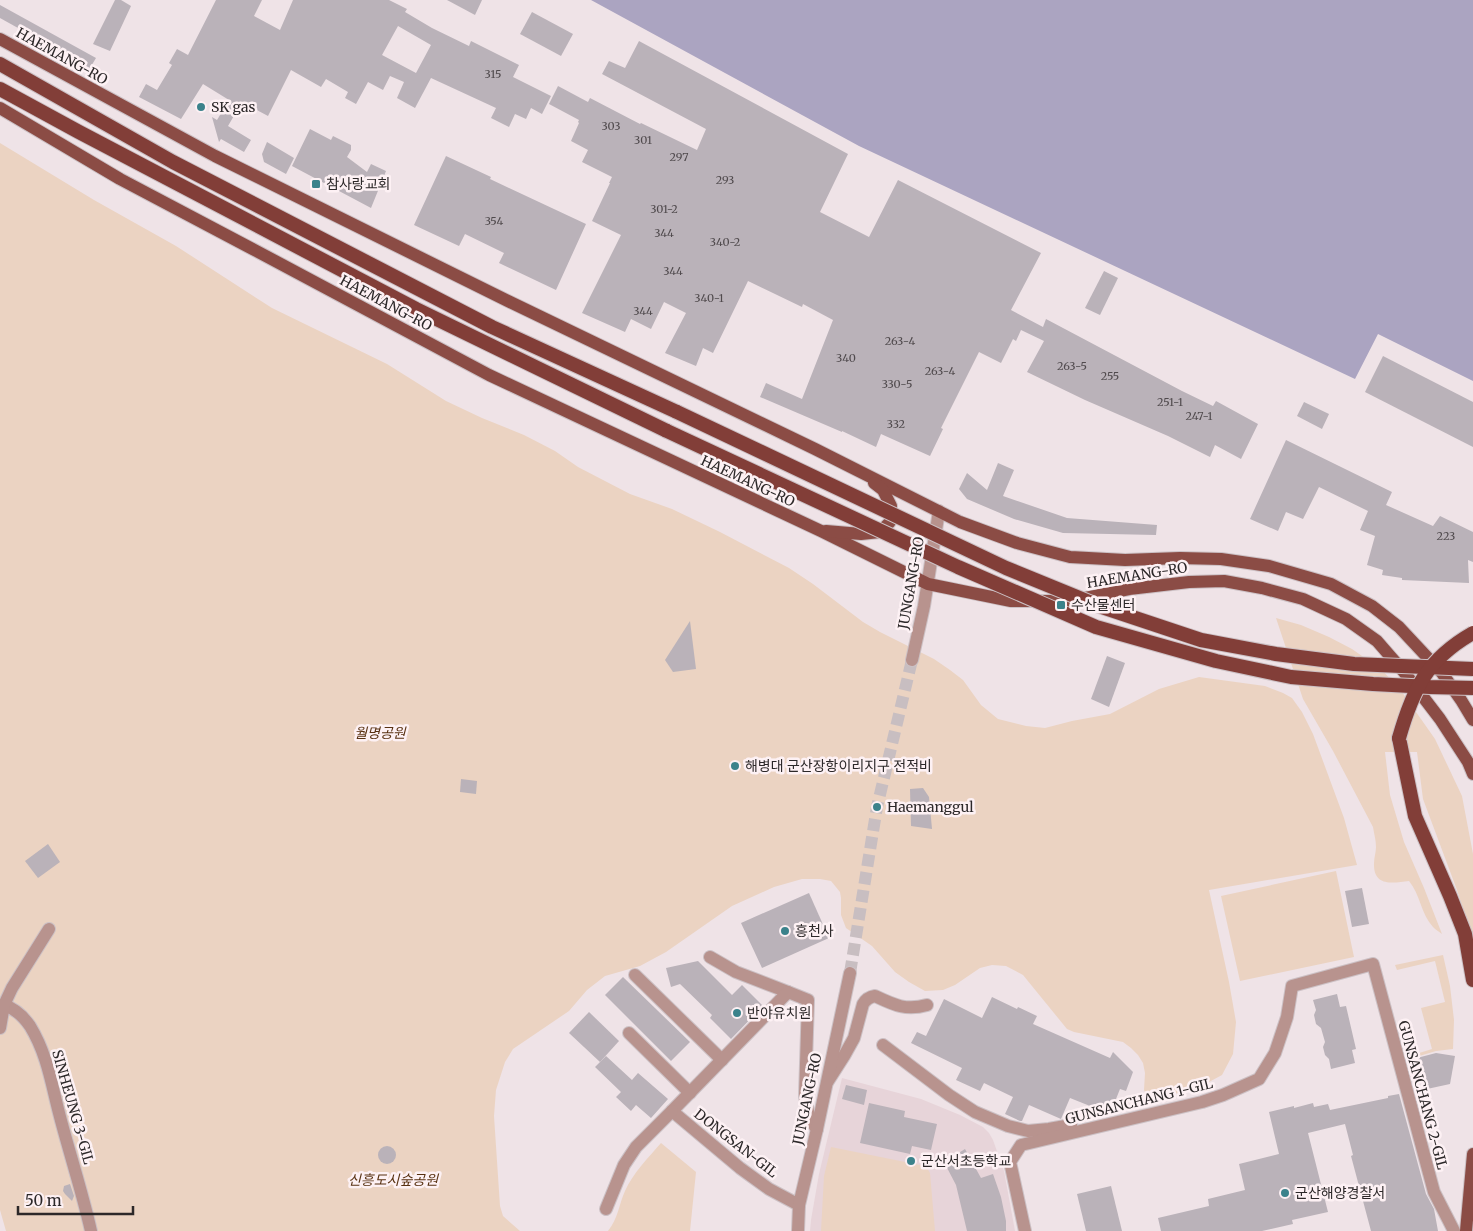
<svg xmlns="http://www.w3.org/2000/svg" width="1473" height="1231" font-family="Merriweather,'Noto Sans KR',serif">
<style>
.built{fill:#e7d4d9}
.green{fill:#ebd3c2}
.water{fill:#aba4c1}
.building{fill:#bab2b9;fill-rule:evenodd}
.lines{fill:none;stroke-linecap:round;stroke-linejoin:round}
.tertiary-tunnel{stroke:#c8bec1;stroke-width:12;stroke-dasharray:12 6;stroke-linecap:butt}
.minor-casing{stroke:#ccc1c5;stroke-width:14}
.tertiary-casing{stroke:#ccc1c5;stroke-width:14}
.primary-casing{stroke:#ccc1c5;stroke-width:14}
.trunk-casing{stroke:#ccc1c5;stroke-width:16}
.minor{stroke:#b8938e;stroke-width:12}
.tertiary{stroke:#b8938e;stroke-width:12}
.primary{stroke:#8b4c45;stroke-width:12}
.trunk{stroke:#823e38;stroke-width:14}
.trunk-bridge-casing{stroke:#ccc1c5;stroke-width:16;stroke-linecap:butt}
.trunk-bridge{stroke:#823e38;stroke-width:14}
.poi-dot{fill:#3b828b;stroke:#fdf1f4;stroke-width:2}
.labels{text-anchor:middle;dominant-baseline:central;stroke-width:5;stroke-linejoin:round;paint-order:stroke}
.number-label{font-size:11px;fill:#504a4d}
.street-label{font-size:14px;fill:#2c2829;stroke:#fdf1f4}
.poi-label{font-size:14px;fill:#2c2829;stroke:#fdf1f4;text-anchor:start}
.park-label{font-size:14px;font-style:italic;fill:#583111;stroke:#fdf1f4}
</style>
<rect width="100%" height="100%" fill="#efe3e7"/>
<path class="built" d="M 842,1078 L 921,1099 L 960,1115 L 983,1127 L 989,1133 L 993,1140 L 1004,1171 L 1015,1231 L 810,1231 L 811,1220 L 819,1174 Z"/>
<g class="green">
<path d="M 0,143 L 94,200 L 176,246 L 272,308 L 387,364 L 446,401 L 482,418 L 524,435 L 555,451 L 578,467 L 630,494 L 672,509 L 720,532 L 789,568 L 813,584 L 863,622 L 880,632 L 934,659 L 950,670 L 963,680 L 981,705 L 998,719 L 1026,726 L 1045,728 L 1072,721 L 1110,714 L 1159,689 L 1199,677 L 1265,686 L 1283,693 L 1292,698 L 1302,712 L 1313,734 L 1344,818 L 1357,865 L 1209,890 L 1229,982 L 1236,1022 L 1233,1054 L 1222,1075 L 1196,1089 L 1151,1099 L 1148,1099 L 1144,1090 L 1145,1073 L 1143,1063 L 1138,1055 L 1131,1048 L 1123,1042 L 1074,1032 L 1067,1029 L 1023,975 L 1006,966 L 992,965 L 980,968 L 955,985 L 943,990 L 925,991 L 909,982 L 895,972 L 872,946 L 846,928 L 841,915 L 841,898 L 840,892 L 831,881 L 820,879 L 802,879 L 774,887 L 732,906 L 666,952 L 640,966 L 605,976 L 587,990 L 569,1011 L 513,1049 L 505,1062 L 496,1090 L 494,1116 L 500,1206 L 503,1216 L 520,1231 L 6,1231 L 0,1210 Z"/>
<path d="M 1276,618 L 1301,625 L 1329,637 L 1352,649 L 1382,670 L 1402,692 L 1435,739 L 1462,796 L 1473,854 L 1473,939 L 1457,890 L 1423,799 L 1417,752 L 1385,752 L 1390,795 L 1404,842 L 1424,888 L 1442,934 C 1439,932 1435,929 1433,927 C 1421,914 1420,894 1409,881 C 1393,883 1373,887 1374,863 C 1374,858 1376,852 1376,847 C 1376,840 1374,834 1373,827 L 1333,751 L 1303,699 Z"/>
<path d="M 1336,871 L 1354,957 L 1240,981 L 1221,896 Z"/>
<path d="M 1443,955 L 1450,986 L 1454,1020 L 1453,1049 L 1436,1051 L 1416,1057 L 1416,1054 L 1432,1049 L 1421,1008 L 1445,1002 L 1435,961 L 1397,970 L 1395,965 Z"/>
<path d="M 661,1143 L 696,1172 L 690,1231 L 608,1231 C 618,1219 619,1204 625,1191 C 633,1173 649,1157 661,1143 Z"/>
<path d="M 831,1147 L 920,1165 L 927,1168 L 930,1173 L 935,1231 L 821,1231 L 824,1176 Z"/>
</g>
<path class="water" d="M 591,0 L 1473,0 L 1473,381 L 1378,334 L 1355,379 L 859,146 Z"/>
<g class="building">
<path d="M 115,0 L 121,0 L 131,6 L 110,51 L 93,44 Z"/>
<path d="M 216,0 L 262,0 L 254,16 L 280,30 L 293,0 L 389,0 L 407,9 L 405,12 L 432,28 L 469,46 L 471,41 L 519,65 L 513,77 L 551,96 L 542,114 L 531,108 L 526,119 L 515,114 L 509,127 L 491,118 L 496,108 L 431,78 L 415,108 L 397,98 L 404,82 L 390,76 L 383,90 L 368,82 L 356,104 L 345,98 L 348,92 L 326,79 L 321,87 L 291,70 L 268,116 L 242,102 L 228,126 L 251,140 L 244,152 L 221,139 L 219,142 L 212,117 L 217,120 L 229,100 L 203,84 L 181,119 L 139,97 L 146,84 L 157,90 L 172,65 L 169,63 L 177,49 L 188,55 ZM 398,26 L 431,45 L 416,73 L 382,55 Z"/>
<path d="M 447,0 L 482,0 L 475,15 Z"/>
<path d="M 0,5 L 96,58 L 90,68 L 0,18 Z"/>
<path d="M 532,12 L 573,34 L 561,56 L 520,34 Z"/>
<path d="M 639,41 L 848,154 L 820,212 L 869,237 L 898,180 L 1041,253 L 1011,310 L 1043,327 L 1046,319 L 1182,391 L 1213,406 L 1216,401 L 1258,424 L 1241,459 L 1215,445 L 1210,457 L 1168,436 L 1085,400 L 1027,372 L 1044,341 L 1021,330 L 1016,341 L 1013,339 L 1001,363 L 979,352 L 941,428 L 943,429 L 930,456 L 881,434 L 876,447 L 842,431 L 842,432 L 760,397 L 766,383 L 802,399 L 833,320 L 803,304 L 802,307 L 748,281 L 713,353 L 703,348 L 696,366 L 665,353 L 686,313 L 664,302 L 651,329 L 631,319 L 625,332 L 582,313 L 621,235 L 592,221 L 610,183 L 609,183 L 612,177 L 582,162 L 588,150 L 571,141 L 579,123 L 578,122 L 579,120 L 549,104 L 558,86 L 588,102 L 590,98 L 640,124 L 641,123 L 697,150 L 706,129 L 602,74 L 609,61 L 625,68 Z"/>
<path d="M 310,129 L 331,140 L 333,136 L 351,145 L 351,150 L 347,157 L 367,172 L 371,164 L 386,171 L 371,208 L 292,166 Z"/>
<path d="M 267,142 L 294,158 L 286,174 L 264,162 L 262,154 Z"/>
<path d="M 446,156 L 491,177 L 490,179 L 586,224 L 556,290 L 499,263 L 504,253 L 465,234 L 459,246 L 414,225 Z"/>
<path d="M 1104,271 L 1118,278 L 1100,315 L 1085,308 Z"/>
<path d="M 1383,356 L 1473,402 L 1473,447 L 1365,392 Z"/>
<path d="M 1304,402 L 1329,414 L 1322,429 L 1297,416 Z"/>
<path d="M 1286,440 L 1392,492 L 1386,505 L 1433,526 L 1440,516 L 1473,532 L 1473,562 L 1468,560 L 1469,583 L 1402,580 L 1402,578 L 1382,575 L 1383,570 L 1367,565 L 1375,536 L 1360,530 L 1368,511 L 1319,487 L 1303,519 L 1286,512 L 1278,531 L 1250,519 Z"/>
<path d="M 998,463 L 1014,470 L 1003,496 L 1067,518 L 1157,525 L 1156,535 L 1063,533 L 1014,519 L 967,499 L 959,489 L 967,473 L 987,490 Z"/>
<path d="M 690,621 L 696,669 L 673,672 L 665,660 Z"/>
<path d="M 1107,656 L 1125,663 L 1109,707 L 1091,699 Z"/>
<path d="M 461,779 L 477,781 L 476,794 L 460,792 Z"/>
<path d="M 923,788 L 929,797 L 932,829 L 911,826 L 910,789 Z"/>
<path d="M 48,844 L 60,862 L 38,878 L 25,861 Z"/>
<path d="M 1362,888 L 1369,924 L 1352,927 L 1345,891 Z"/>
<path d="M 809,893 L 829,938 L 762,968 L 741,923 Z"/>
<path d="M 698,961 L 732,995 L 742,985 L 763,1006 L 731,1039 L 710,1018 L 712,1015 L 680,984 L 671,987 L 666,968 Z"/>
<path d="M 623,977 L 690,1042 L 671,1061 L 605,995 Z"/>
<path d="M 1337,994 L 1340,1007 L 1346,1006 L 1356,1049 L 1352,1050 L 1355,1063 L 1331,1069 L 1329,1059 L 1325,1055 L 1323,1047 L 1325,1042 L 1321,1028 L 1316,1024 L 1314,1015 L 1316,1010 L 1313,1000 Z"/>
<path d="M 992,997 L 1017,1009 L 1018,1007 L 1037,1016 L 1033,1024 L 1110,1058 L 1113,1052 L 1133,1072 L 1126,1091 L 1120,1089 L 1110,1114 L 1070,1098 L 1061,1119 L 1029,1105 L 1022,1121 L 1020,1121 L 1005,1114 L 1013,1097 L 984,1083 L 980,1091 L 956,1080 L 962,1068 L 911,1043 L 917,1032 L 926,1036 L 944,999 L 982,1018 Z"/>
<path d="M 589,1012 L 619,1041 L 600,1062 L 569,1033 Z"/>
<path d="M 1436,1053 L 1455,1056 L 1450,1084 L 1427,1089 L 1417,1058 Z"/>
<path d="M 606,1056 L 632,1080 L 638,1073 L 668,1099 L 651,1118 L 636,1105 L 631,1111 L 616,1097 L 621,1092 L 595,1067 Z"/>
<path d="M 846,1085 L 867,1090 L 864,1105 L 842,1099 Z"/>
<path d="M 1399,1094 L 1426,1194 L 1434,1209 L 1438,1231 L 1371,1231 L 1351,1156 L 1353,1155 L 1345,1124 L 1308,1133 L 1328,1212 L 1292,1220 L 1293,1224 L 1262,1231 L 1161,1231 L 1158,1218 L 1209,1206 L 1208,1199 L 1245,1190 L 1239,1164 L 1279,1154 L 1269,1112 L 1294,1106 L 1294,1108 L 1313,1103 L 1314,1107 L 1328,1104 L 1330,1110 L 1388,1098 L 1388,1096 Z"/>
<path d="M 869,1103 L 905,1111 L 904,1117 L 937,1124 L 931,1150 L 912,1146 L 910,1154 L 860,1143 Z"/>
<circle cx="387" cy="1155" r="9"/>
<path d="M 965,1149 L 981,1178 L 993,1174 L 1001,1197 L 1006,1221 L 1006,1231 L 967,1231 L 956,1185 L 944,1162 Z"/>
<path d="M 70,1184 L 74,1196 L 72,1201 L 65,1194 L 63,1191 L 64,1186 Z"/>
<path d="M 1111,1186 L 1122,1231 L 1086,1231 L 1077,1194 Z"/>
</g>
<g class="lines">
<path class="tertiary-tunnel" d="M 850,973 L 877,807 L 912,660"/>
<g class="minor-casing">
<g id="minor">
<path d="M 710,957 L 736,972 L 788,992"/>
<path d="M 635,975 L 722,1060"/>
<path d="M 4,1005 C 16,1009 23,1016 30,1026 C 47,1054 51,1082 59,1113 C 69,1152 82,1191 91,1231"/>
<path d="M 0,1028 L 4,1005 L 12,988 L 49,929"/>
<path d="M 629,1033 L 690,1093"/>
<path d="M 883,1045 L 949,1095 L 975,1112 L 1008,1126 L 1028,1131 L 1049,1129 L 1071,1125"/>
<path d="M 828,1081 L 844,1056 L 854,1038 L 863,1004 C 866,999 869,997 875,996 C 894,1005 906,1011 927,1005"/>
<path d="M 799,1205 L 769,1189 L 740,1168 L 672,1111 L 788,992 L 808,1000 L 805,1096 C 807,1108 809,1120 817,1129"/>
<path d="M 606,1209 L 624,1165 L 636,1147 L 672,1111"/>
<path d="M 1025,1231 L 1010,1162 L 1021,1145 L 1202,1102 L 1223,1095 L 1259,1079 L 1275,1053 L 1287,1017 L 1292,986 L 1373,964 L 1434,1192 L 1454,1231"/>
</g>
</g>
<g class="tertiary-casing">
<g id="tertiary">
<path d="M 912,660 L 924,606 L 939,511"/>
<path d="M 798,1231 L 799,1205 L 817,1129 L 850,973"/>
</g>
</g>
<g class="primary-casing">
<g id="primary">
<path d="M 0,39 L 215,156 L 510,302 L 815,449 L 960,522 L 1017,543 L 1070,557 L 1125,560 L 1180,558 L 1221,559 L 1269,566 L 1331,584 L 1372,606 L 1399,627 L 1442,673 L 1461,700 L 1473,720"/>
<path d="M 0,108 L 120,179 L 262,254 L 489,375 L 821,531 L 928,584 L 1011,601 L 1071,601 L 1129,589 L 1189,582 L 1224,581 L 1262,588 L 1303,599 L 1346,619 L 1377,641 L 1404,672 L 1440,719 L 1468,762 L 1473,774"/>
<path d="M 826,531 L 861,534 L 880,532 L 890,522 L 891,506 L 883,490 L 874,483"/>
<path d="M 1466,1231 L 1473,1154"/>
</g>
</g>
<g class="trunk-casing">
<g id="trunk">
<path d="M 0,64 L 173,162 L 492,327 L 677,412"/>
<path d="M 0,89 L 79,132 L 416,309 L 667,431"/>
<path d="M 1399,738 L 1415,816 L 1450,896 L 1465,934 L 1473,980"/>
</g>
</g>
<use href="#minor" class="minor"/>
<use href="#tertiary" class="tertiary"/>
<use href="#primary" class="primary"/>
<use href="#trunk" class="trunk"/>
<g class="trunk-bridge-casing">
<g id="trunk-bridge">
<path d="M 677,412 L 1006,568 L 1099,606 L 1201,640 L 1276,654 L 1354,664 L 1473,669"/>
<path d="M 667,431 L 958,567 L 1096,627 L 1216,661 L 1291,677 L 1373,684 L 1430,687 L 1473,688"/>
<path d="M 1399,738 C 1413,689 1427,659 1473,633"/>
</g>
</g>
<use href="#trunk-bridge" class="trunk-bridge"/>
</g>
<g class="poi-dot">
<circle cx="201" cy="107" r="5"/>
<rect x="311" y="179" width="10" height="10" rx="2.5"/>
<rect x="1056" y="600" width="10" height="10" rx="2.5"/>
<circle cx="735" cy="766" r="5"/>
<circle cx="877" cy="807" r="5"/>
<circle cx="785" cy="931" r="5"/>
<circle cx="737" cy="1013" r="5"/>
<circle cx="911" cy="1161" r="5"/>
<circle cx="1285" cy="1193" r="5"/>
</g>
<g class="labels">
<g class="number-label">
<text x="493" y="74">315</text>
<text x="611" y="126">303</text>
<text x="643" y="140">301</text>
<text x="679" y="157">297</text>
<text x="725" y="180">293</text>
<text x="664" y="209">301-2</text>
<text x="494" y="221">354</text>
<text x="664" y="233">344</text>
<text x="725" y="242">340-2</text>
<text x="673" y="271">344</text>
<text x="709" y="298">340-1</text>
<text x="643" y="311">344</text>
<text x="900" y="341">263-4</text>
<text x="846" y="358">340</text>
<text x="1072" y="366">263-5</text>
<text x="940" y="371">263-4</text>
<text x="1110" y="376">255</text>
<text x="897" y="384">330-5</text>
<text x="1170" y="402">251-1</text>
<text x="1199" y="416">247-1</text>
<text x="896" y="424">332</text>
<text x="1446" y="536">223</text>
</g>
<g class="street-label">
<text transform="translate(62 56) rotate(29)">HAEMANG-RO</text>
<text transform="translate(386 303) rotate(28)">HAEMANG-RO</text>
<text transform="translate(748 481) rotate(25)">HAEMANG-RO</text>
<text transform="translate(1137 575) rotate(-9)">HAEMANG-RO</text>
<text transform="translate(911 583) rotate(-80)">JUNGANG-RO</text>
<text transform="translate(1423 1095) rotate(75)">GUNSANCHANG 2-GIL</text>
<text transform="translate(807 1099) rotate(-78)">JUNGANG-RO</text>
<text transform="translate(1139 1101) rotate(-14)">GUNSANCHANG 1-GIL</text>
<text transform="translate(73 1107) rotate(74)">SINHEUNG 3-GIL</text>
<text transform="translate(736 1143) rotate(38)">DONGSAN-GIL</text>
</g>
<g class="poi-label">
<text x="211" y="107">SK gas</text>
<text x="326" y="184">참사랑교회</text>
<text x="1071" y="605">수산물센터</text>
<text x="745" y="766">해병대 군산장항이리지구 전적비</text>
<text x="887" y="807">Haemanggul</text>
<text x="795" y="931">흥천사</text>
<text x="747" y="1013">반야유치원</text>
<text x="921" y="1161">군산서초등학교</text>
<text x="1295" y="1193">군산해양경찰서</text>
</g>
<g class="park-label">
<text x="380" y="733">월명공원</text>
<text x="393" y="1180">신흥도시숲공원</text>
</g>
</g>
<path d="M18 1206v8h115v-8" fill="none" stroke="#2c2829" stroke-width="2.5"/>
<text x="25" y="1206" font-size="15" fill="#2c2829" stroke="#fdf1f4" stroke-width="4" paint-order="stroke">50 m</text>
</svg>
